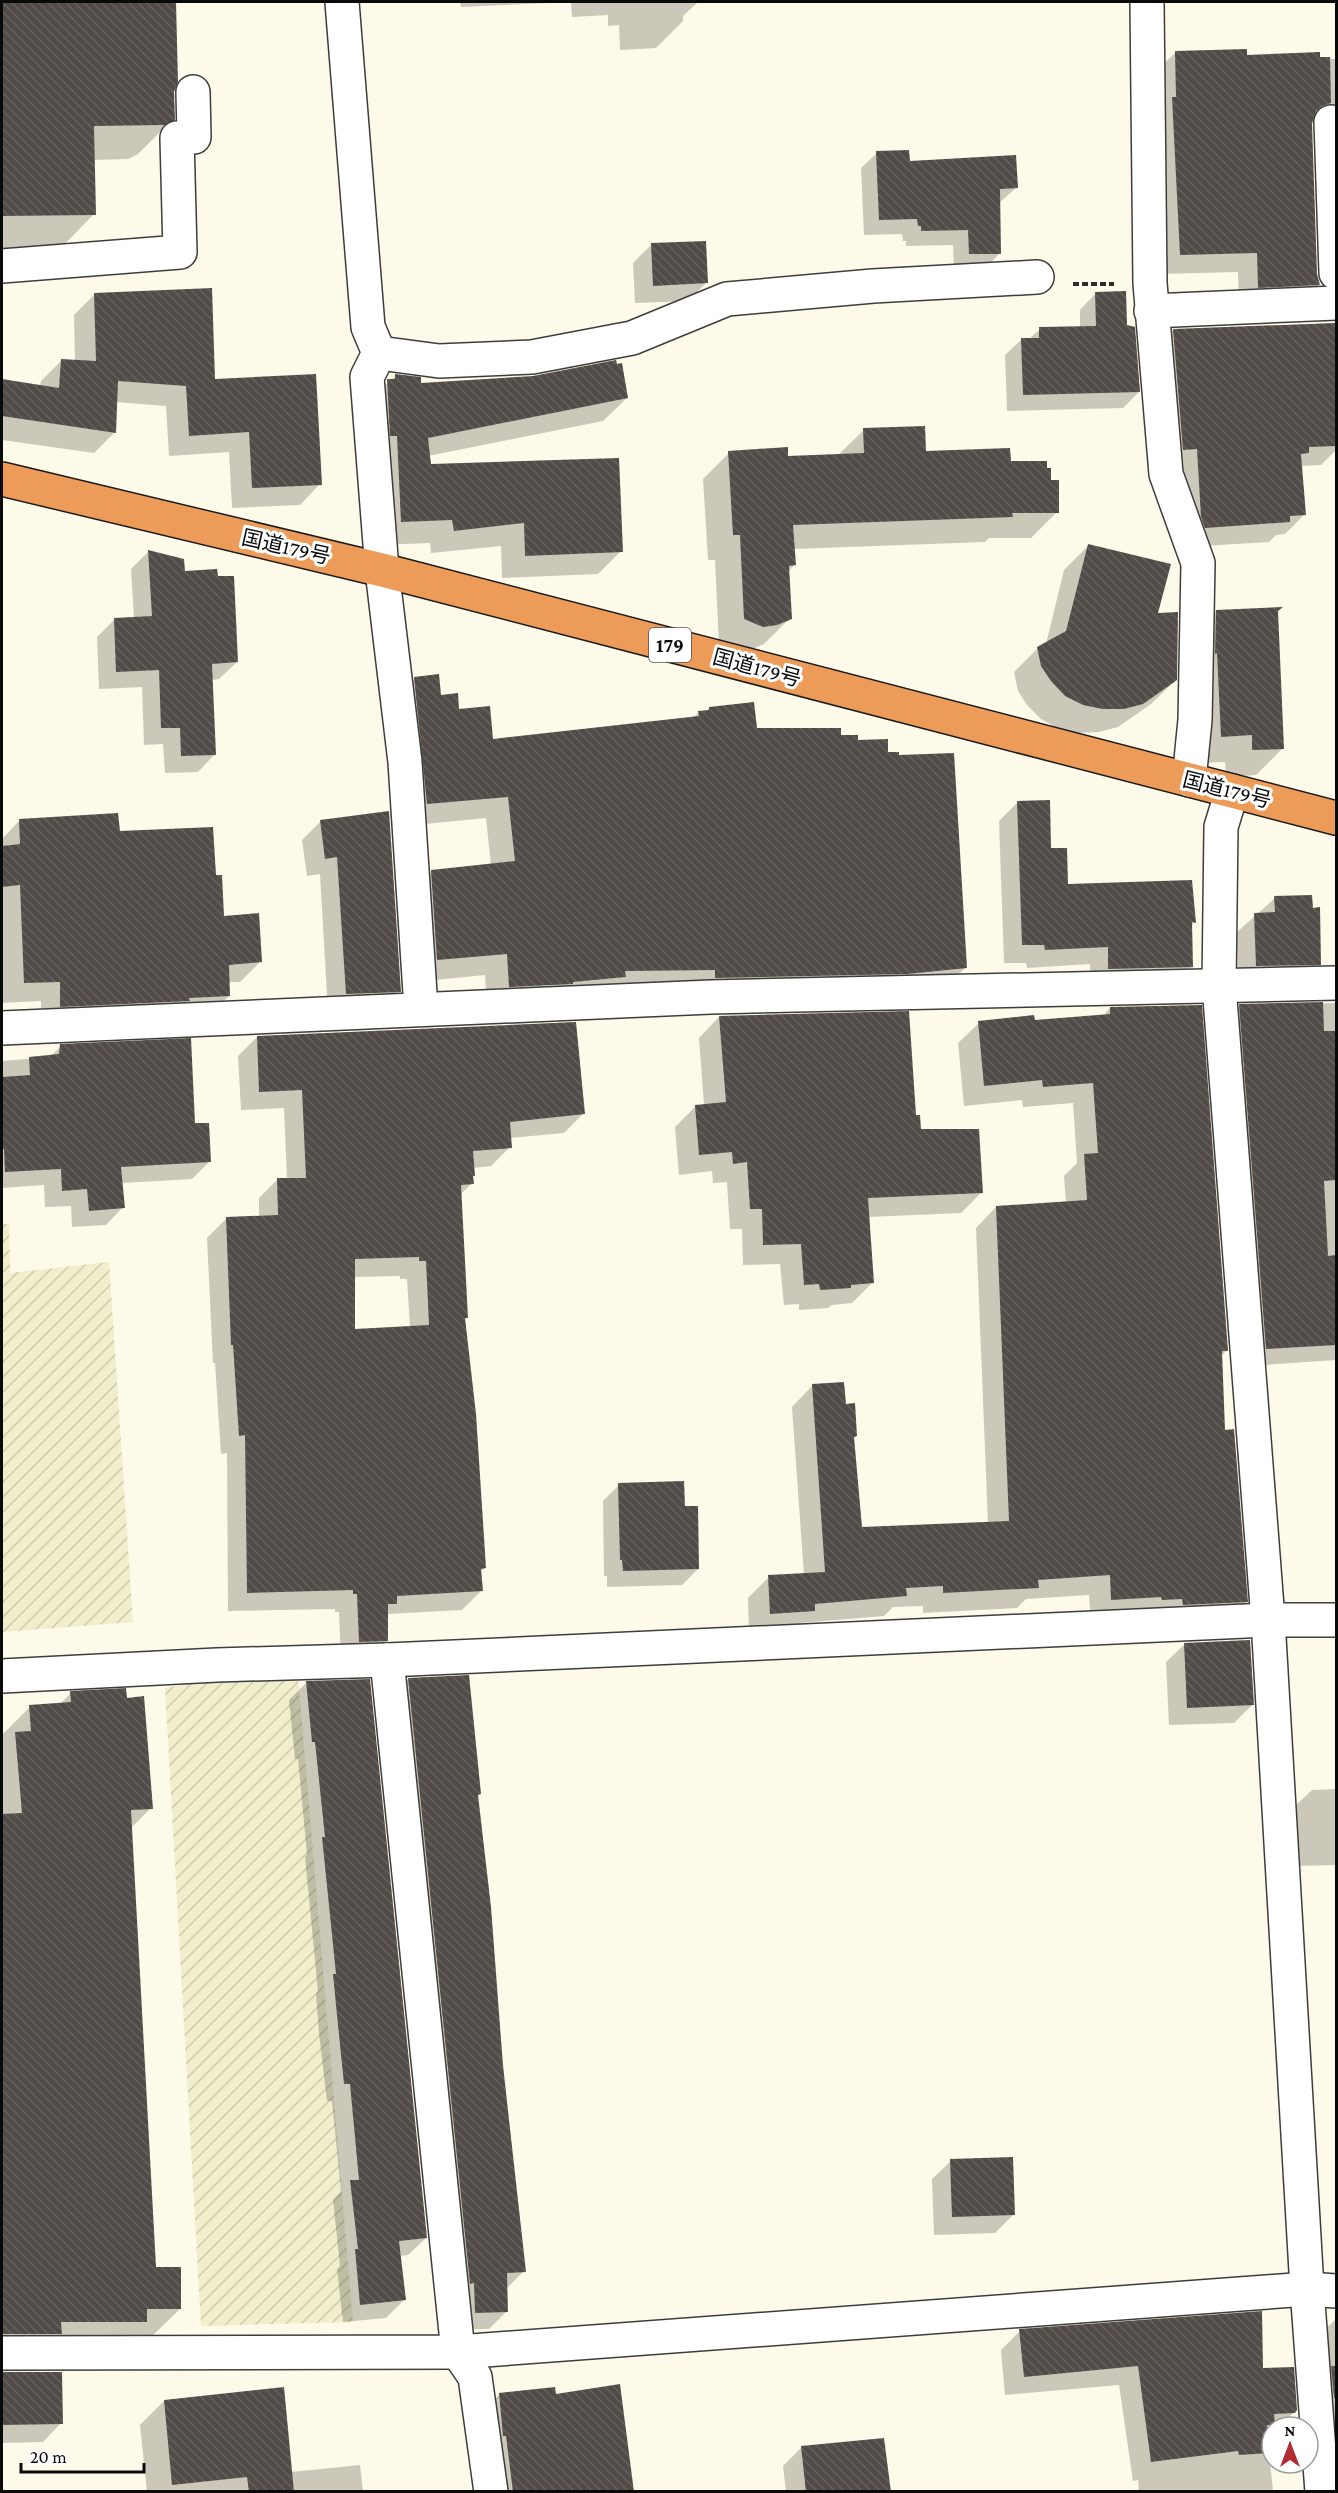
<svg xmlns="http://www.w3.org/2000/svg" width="1338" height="2493" font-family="'Crimson Pro','Noto Sans JP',serif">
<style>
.farmland{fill:url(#farmland-furrows)}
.shadow{fill:#0003;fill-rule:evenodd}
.building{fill:url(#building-back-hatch);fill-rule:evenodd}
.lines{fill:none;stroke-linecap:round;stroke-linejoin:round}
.minor-casing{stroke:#3d3d3d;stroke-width:36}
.highway-casing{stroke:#1b1b1b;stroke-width:36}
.path{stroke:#2c2c2c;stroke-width:4;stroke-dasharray:6 3;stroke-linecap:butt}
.minor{stroke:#fff;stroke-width:33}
.highway{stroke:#ec9b59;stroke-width:33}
.labels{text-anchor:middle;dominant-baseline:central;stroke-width:6;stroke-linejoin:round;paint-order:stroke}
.shield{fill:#fff;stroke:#545454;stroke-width:1.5}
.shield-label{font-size:20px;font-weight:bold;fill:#0a0a0a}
.street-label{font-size:21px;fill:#0a0a0a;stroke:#fff}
</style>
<defs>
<pattern id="farmland-furrows" width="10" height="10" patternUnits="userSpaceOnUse" patternTransform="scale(1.5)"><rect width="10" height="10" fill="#f1eecb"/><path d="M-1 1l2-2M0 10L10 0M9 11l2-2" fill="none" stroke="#cdcbad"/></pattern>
<pattern id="building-back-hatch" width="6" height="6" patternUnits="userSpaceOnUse" patternTransform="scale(1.5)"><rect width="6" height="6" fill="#524c48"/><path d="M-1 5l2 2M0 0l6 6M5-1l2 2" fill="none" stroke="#66615e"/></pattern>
</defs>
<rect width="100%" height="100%" fill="#fefae9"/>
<g class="farmland">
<path d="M 2,1224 L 9,1224 L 10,1273 L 109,1262 L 133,1622 L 2,1632 Z"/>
<path d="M 298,1676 L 353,2322 L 201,2326 L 165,1688 L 216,1679 Z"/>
</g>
<g class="shadow">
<path d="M 2,2 L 175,2 L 176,81 L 173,92 L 173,119 L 138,154 L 128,159 L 93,160 L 94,214 L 60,249 L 2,250 Z"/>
<path d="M 460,2 L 698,2 L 683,16 L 683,21 L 656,48 L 620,50 L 619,25 L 608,26 L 608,15 L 572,17 L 571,2 L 461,7 Z"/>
<path d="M 1175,53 L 1336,59 L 1336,450 L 1321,465 L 1301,466 L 1305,514 L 1285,534 L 1276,535 L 1269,542 L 1186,547 L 1153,350 L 1173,330 L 1336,323 L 1333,313 L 1320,125 L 1311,123 L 1316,274 L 1320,284 L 1301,304 L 1239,307 L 1238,272 L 1160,274 L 1155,72 Z"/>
<path d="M 877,153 L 1016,188 L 999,203 L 1000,253 L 984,269 L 954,269 L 953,245 L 906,246 L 906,241 L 903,241 L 902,234 L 864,235 L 861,168 Z"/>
<path d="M 652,244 L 707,282 L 688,301 L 635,303 L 633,263 Z"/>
<path d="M 1096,293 L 1125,327 L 1139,392 L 1123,408 L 1007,411 L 1005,355 L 1022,339 L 1029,339 L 1040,329 L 1080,328 L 1080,310 Z"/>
<path d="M 94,295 L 214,380 L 320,484 L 300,505 L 232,508 L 229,452 L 169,456 L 166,406 L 116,402 L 114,433 L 94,453 L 2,440 L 2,381 L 40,387 L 41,381 L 62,360 L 75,361 L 74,315 Z"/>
<path d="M 396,376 L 420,384 L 627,398 L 603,421 L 428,456 L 429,466 L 621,551 L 598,574 L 502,578 L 501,546 L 431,553 L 430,543 L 378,545 L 364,404 Z"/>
<path d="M 864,430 L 925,453 L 1009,463 L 1050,482 L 1057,512 L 1031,538 L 989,538 L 985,542 L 793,549 L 794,565 L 788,572 L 790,618 L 764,644 L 750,650 L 719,645 L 715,560 L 708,560 L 703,479 L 729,453 L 787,458 L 837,456 Z"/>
<path d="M 1088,546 L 1157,614 L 1176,680 L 1151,704 L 1118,727 L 1099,732 L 1078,733 L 1059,729 L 1041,719 L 1027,705 L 1018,691 L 1014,672 L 1038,648 L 1046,644 L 1064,570 Z"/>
<path d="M 149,551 L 183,573 L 217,578 L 237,662 L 219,679 L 212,680 L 215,754 L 198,772 L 165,773 L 163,744 L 144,745 L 142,687 L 99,689 L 97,637 L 115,619 L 134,618 L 131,569 Z"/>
<path d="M 1277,611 L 1283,748 L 1256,775 L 1226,777 L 1225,762 L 1194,763 L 1189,639 L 1216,612 Z"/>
<path d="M 414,679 L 458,710 L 491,741 L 692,719 L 699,712 L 706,712 L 709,708 L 756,730 L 840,737 L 887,754 L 965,968 L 943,990 L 487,1009 L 485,975 L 415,982 L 409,894 L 431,872 L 491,865 L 486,818 L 405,826 L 392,701 Z"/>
<path d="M 1018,802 L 1067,886 L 1194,922 L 1191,926 L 1192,967 L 1173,985 L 1091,987 L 1090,964 L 1027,968 L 1026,963 L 1004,963 L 999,821 Z"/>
<path d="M 388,813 L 400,991 L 382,1009 L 328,1012 L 320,874 L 307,876 L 302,840 L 320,822 Z"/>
<path d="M 19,821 L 118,833 L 214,877 L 222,917 L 260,962 L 240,982 L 228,982 L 229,996 L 209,1016 L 41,1026 L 41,1001 L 2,1003 L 2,839 Z"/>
<path d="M 1275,898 L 1321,964 L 1302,982 L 1238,984 L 1237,932 Z"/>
<path d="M 1336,1003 L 1336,1360 L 1249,1366 L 1222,1023 L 1240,1005 Z"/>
<path d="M 1110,1008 L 1227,1350 L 1221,1356 L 1223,1432 L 1246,1602 L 1226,1622 L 1091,1620 L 1089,1595 L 1026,1599 L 1017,1608 L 923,1613 L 923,1606 L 893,1607 L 884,1616 L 800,1623 L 793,1631 L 749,1634 L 748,1598 L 769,1577 L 804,1575 L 792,1407 L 812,1386 L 844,1405 L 856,1436 L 852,1439 L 860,1528 L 988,1523 L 976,1228 L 996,1207 L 1066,1203 L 1064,1176 L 1077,1163 L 1073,1103 L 1023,1107 L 1022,1100 L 964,1106 L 958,1043 L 979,1023 L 1034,1022 L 1103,1016 Z"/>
<path d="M 719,1017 L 914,1117 L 920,1131 L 982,1192 L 961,1213 L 868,1217 L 873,1282 L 852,1303 L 832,1305 L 828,1308 L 799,1310 L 799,1304 L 784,1305 L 780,1264 L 743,1265 L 742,1229 L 730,1229 L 727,1182 L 713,1183 L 712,1171 L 679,1175 L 675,1127 L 696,1106 L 704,1105 L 699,1038 Z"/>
<path d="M 257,1037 L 583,1114 L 564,1133 L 510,1138 L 510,1147 L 491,1166 L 473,1168 L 472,1183 L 460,1195 L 467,1317 L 464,1320 L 485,1567 L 480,1572 L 481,1591 L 462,1610 L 387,1614 L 387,1641 L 368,1660 L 341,1660 L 339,1612 L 335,1612 L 335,1609 L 228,1611 L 227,1453 L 221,1454 L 215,1363 L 213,1363 L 207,1238 L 226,1219 L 259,1217 L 259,1198 L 278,1179 L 287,1179 L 284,1108 L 241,1110 L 238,1056 ZM 400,1276 L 400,1279 L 407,1279 L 410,1328 L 353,1330 L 353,1277 Z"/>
<path d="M 61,1046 L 194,1125 L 209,1162 L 192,1179 L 121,1183 L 123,1207 L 106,1225 L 72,1227 L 71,1206 L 45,1207 L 44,1185 L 2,1188 L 2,1061 L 50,1057 Z"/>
<path d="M 619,1485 L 683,1508 L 698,1569 L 682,1585 L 607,1587 L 607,1576 L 604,1576 L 603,1501 Z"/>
<path d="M 1185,1644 L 1253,1704 L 1234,1723 L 1169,1725 L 1166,1662 Z"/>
<path d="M 408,1679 L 476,1796 L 524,2271 L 506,2289 L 507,2311 L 489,2329 L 458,2329 L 391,1697 Z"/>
<path d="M 306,1683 L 426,2238 L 408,2255 L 399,2256 L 404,2300 L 386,2318 L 343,2322 L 337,2269 L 340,2266 L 333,2200 L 341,2191 L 332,2101 L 327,2101 L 319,2033 L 316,1994 L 318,1991 L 305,1857 L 307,1854 L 298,1759 L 295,1759 L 289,1700 Z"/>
<path d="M 71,1693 L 151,1808 L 131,1828 L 155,2268 L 180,2309 L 146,2342 L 2,2367 L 2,1735 L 30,1707 L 59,1705 Z"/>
<path d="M 1336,1789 L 1336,1865 L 1295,1866 L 1293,1808 L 1312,1790 Z"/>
<path d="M 951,2161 L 1013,2215 L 995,2233 L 934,2235 L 932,2179 Z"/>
<path d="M 1335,2320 L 1336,2419 L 1313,2419 L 1313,2341 Z"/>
<path d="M 1020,2331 L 1261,2369 L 1294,2412 L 1279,2427 L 1272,2427 L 1272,2432 L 1267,2432 L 1273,2491 L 1302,2492 L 1139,2492 L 1138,2480 L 1133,2481 L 1119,2385 L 1005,2395 L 1001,2350 Z"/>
<path d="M 2,2373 L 61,2373 L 61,2423 L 43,2442 L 2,2443 Z"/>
<path d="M 499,2395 L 555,2396 L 632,2492 L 494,2492 L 482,2412 Z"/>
<path d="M 164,2401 L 291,2472 L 360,2465 L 363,2492 L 147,2492 L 140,2425 Z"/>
<path d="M 801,2448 L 889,2492 L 786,2492 L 783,2466 Z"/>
</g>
<g class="building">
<path d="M 2,2 L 176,2 L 178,82 L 174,92 L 175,120 L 164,125 L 94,126 L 96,215 L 2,216 Z"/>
<path d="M 1247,49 L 1247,55 L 1320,52 L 1320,57 L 1330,57 L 1331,103 L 1322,106 L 1316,111 L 1312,123 L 1317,274 L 1320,285 L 1258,288 L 1257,253 L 1180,255 L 1172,97 L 1176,97 L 1175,51 Z"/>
<path d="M 909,150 L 910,161 L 1016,155 L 1018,188 L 1000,189 L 1001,254 L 969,254 L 968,230 L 921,231 L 921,226 L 918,226 L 917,219 L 879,220 L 876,151 Z"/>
<path d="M 706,241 L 708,283 L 653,286 L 651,243 Z"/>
<path d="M 212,288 L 215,379 L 316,374 L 322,485 L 252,488 L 249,432 L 189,436 L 186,386 L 118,381 L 116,433 L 2,416 L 2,379 L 59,388 L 61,359 L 96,361 L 94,293 Z"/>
<path d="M 1126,291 L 1127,325 L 1135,327 L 1140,392 L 1023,395 L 1021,338 L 1039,338 L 1039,327 L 1096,326 L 1095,292 Z"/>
<path d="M 1336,323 L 1336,446 L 1309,447 L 1309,453 L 1301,454 L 1306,515 L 1290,516 L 1290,522 L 1205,528 L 1201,517 L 1197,449 L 1183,450 L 1173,329 Z"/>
<path d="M 616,360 L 617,364 L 622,363 L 628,398 L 428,438 L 431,464 L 619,458 L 623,552 L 525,556 L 524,523 L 454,531 L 452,520 L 401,522 L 397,436 L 390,436 L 387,379 L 395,379 L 395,374 L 421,377 L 421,383 L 533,376 Z"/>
<path d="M 925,426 L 926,451 L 1010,448 L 1011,461 L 1047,461 L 1047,468 L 1051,468 L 1051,480 L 1059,480 L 1059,513 L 1012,513 L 1013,517 L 793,525 L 796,565 L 789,566 L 792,619 L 777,625 L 763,627 L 744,619 L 740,535 L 733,535 L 728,451 L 788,447 L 788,456 L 864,453 L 863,428 Z"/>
<path d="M 1088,544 L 1171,564 L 1158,613 L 1178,612 L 1177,680 L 1143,704 L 1124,709 L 1103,709 L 1083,705 L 1065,696 L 1051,681 L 1041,666 L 1037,647 L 1066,631 Z"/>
<path d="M 148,550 L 184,559 L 185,571 L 217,569 L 218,576 L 234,576 L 238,662 L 212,664 L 216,755 L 181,756 L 180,728 L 161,728 L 159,670 L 116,672 L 114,618 L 152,616 Z"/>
<path d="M 1283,607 L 1278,611 L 1284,749 L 1252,750 L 1252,735 L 1221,737 L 1217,653 L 1215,654 L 1216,610 Z"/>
<path d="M 439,674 L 441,695 L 458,693 L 459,709 L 490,706 L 493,739 L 699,716 L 698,711 L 709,710 L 709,707 L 754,702 L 757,728 L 841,728 L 841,735 L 858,735 L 858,740 L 888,739 L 888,752 L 899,752 L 899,755 L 954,753 L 967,968 L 907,974 L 715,978 L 715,970 L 625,971 L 626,977 L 573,982 L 573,984 L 509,987 L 507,954 L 437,960 L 431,870 L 515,861 L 508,797 L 427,804 L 414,677 Z"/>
<path d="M 1050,800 L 1051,848 L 1067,848 L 1068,884 L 1192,880 L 1196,923 L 1192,922 L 1193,967 L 1108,969 L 1108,947 L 1045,950 L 1044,945 L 1022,945 L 1017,801 Z"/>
<path d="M 389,811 L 401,992 L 346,994 L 337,857 L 325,859 L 320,820 Z"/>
<path d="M 118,813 L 120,831 L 213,827 L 216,875 L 222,875 L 224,916 L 259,913 L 262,962 L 229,965 L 230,996 L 189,998 L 190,1001 L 60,1007 L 60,982 L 24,983 L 20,885 L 2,887 L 2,846 L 20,844 L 19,819 Z"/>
<path d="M 1312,895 L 1313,908 L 1320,907 L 1321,965 L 1256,966 L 1254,913 L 1275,912 L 1274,896 Z"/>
<path d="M 1323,1002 L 1324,1031 L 1336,1031 L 1336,1180 L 1324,1181 L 1328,1256 L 1336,1255 L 1336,1345 L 1266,1349 L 1239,1004 Z"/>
<path d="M 1202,1005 L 1228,1351 L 1222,1351 L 1225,1430 L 1234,1429 L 1248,1602 L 1183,1605 L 1182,1599 L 1162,1600 L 1161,1597 L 1111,1600 L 1110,1575 L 1038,1580 L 1039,1588 L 943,1593 L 943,1586 L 906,1588 L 907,1596 L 815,1604 L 815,1611 L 770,1614 L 768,1575 L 825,1572 L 812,1384 L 844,1382 L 846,1404 L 855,1403 L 857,1436 L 854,1437 L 862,1527 L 1009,1521 L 996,1206 L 1087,1200 L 1084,1154 L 1098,1153 L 1093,1083 L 1043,1087 L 1042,1080 L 984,1086 L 978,1021 L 1034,1015 L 1035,1020 L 1110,1014 L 1110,1007 Z"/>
<path d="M 909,1011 L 916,1115 L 920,1115 L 921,1129 L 979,1129 L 983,1193 L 868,1198 L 874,1283 L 851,1285 L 851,1288 L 820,1290 L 819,1284 L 804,1285 L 801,1244 L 763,1245 L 762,1209 L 750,1209 L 747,1162 L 733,1164 L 732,1152 L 699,1155 L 695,1105 L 726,1102 L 719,1016 Z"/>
<path d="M 576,1022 L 585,1114 L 510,1122 L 512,1148 L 473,1151 L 475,1176 L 473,1176 L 474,1184 L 461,1185 L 468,1318 L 465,1318 L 476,1414 L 486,1568 L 481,1569 L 483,1591 L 397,1596 L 397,1604 L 388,1604 L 388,1641 L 359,1642 L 357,1594 L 353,1594 L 353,1590 L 247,1593 L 245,1435 L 239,1436 L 233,1345 L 231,1345 L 226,1217 L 278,1215 L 277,1178 L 306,1178 L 302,1090 L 259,1092 L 257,1036 ZM 419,1257 L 419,1261 L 426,1261 L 429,1325 L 355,1329 L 355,1259 Z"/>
<path d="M 191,1038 L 195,1123 L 209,1123 L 211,1162 L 121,1167 L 125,1208 L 89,1211 L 87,1189 L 62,1191 L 61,1169 L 5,1172 L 4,1149 L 2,1149 L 2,1077 L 30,1075 L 29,1057 L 59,1054 L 60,1044 Z"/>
<path d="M 684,1481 L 685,1506 L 698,1506 L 699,1569 L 623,1571 L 622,1560 L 620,1560 L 618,1483 Z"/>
<path d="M 1250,1640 L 1254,1705 L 1187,1708 L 1184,1643 Z"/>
<path d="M 469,1675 L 481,1794 L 478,1795 L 491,1907 L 503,2066 L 526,2272 L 507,2273 L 508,2312 L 475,2313 L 474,2283 L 470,2284 L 408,1678 Z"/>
<path d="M 370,1679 L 427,2238 L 399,2241 L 406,2300 L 360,2305 L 355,2249 L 358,2249 L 350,2180 L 359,2180 L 350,2084 L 344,2084 L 337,2015 L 333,1974 L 336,1974 L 322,1837 L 325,1837 L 315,1742 L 312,1742 L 306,1681 Z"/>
<path d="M 126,1688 L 127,1698 L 144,1696 L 153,1809 L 131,1810 L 156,2267 L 181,2267 L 181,2309 L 147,2309 L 147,2322 L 61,2322 L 62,2334 L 2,2334 L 2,1814 L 22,1813 L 15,1732 L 31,1731 L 29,1705 L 71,1702 L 70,1691 Z"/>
<path d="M 1013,2157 L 1015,2215 L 952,2217 L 950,2159 Z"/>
<path d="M 1262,2311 L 1263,2368 L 1294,2367 L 1297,2410 L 1295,2413 L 1274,2414 L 1275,2425 L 1267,2425 L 1270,2453 L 1239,2455 L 1238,2451 L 1151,2462 L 1138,2366 L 1024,2377 L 1019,2329 Z"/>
<path d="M 1331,2366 L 1336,2366 L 1336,2398 L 1334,2398 Z"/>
<path d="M 2,2372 L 62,2372 L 63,2424 L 2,2425 Z"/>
<path d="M 620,2384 L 634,2492 L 513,2492 L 506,2436 L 503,2436 L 499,2393 L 555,2387 L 556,2394 Z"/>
<path d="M 284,2387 L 294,2492 L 249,2492 L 247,2477 L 172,2485 L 164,2400 Z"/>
<path d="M 884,2438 L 891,2492 L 806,2492 L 801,2446 Z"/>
</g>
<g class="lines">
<g class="minor-casing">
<g id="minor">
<path d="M 342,2 L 368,327 L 379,353 L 439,361 L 532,357 L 632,338 L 727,299 L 873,286 L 1037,277"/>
<path d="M 1147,2 L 1150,283 L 1166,474 L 1198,563 L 1195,720 L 1189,780"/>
<path d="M 1331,122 L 1336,273"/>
<path d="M 2,266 L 180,252 L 177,138 L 194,137 L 193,92"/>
<path d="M 1151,311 L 1336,303"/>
<path d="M 379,353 L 367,377 L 382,570 L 405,762 L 421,1009"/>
<path d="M 1232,791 L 1221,827 L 1219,986 L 1268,1620 L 1307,2289 L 1322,2492"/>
<path d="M 2,1028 L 711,997 L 1336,983"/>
<path d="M 387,1660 L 458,2352 L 475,2377 L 491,2492"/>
<path d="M 2,1676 L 217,1665 L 387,1660 L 1268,1620 L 1336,1620"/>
<path d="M 2,2353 L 458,2352 L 1307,2289 L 1336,2291"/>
</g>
</g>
<g class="highway-casing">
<path id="highway" d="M 2,479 L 382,570 L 1336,818"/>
</g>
<path class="path" d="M 1073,284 L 1114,284"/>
<use href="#minor" class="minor"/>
<use href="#highway" class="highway"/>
</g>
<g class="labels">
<rect class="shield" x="649" y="628" width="42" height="34" rx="4.5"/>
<g class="shield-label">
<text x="670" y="645">179</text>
</g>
<g class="street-label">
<text transform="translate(286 547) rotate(13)">国道179号</text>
<text transform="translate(757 668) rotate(15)">国道179号</text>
<text transform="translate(1227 790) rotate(14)">国道179号</text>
</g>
</g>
<rect width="1338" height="2493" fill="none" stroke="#0a0a0a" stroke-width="6"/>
<g transform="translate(1290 2445)"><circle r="28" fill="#ffffff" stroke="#9d9d9d" stroke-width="1.5"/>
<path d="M0-4.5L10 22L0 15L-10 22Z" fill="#b12c33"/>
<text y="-9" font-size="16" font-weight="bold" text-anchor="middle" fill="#0a0a0a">N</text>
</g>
<path d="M21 2463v9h123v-9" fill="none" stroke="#0a0a0a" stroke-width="3"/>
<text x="30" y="2463" font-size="18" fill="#0a0a0a" stroke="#ffffff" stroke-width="4.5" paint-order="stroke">20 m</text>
</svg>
